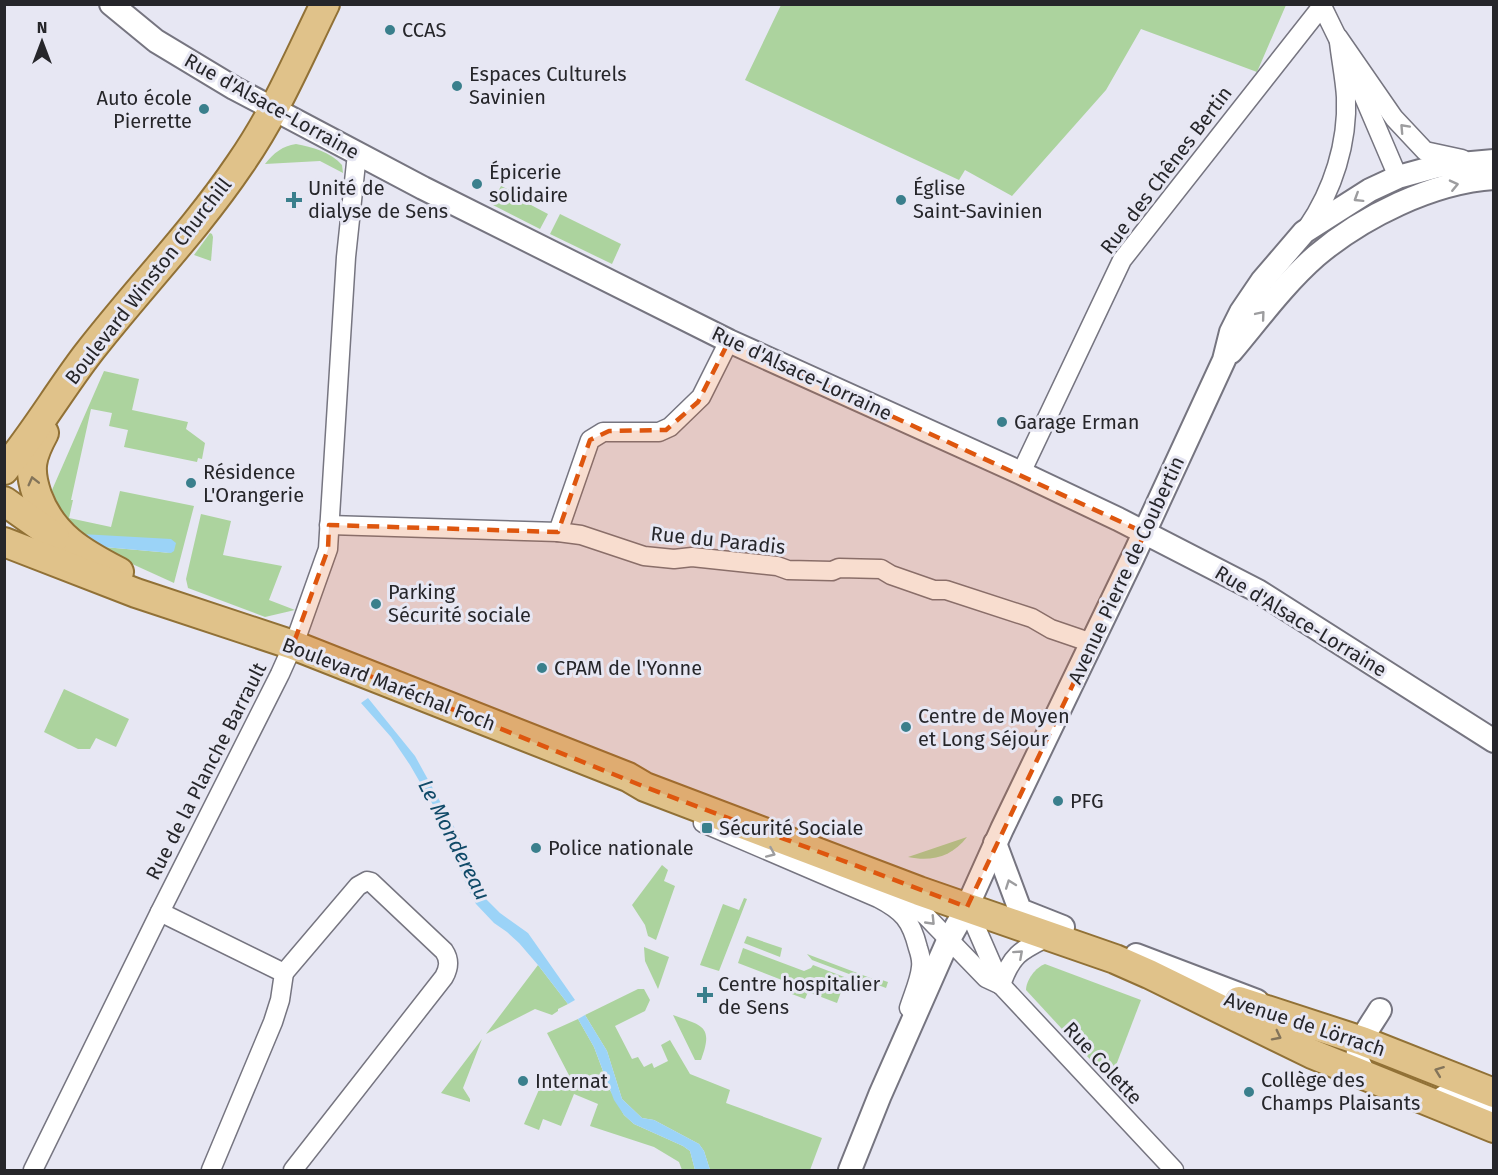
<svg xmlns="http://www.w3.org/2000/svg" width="1498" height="1175" font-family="'Fira Sans',sans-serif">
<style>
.green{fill:#acd39e}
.water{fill:#9bd3f7}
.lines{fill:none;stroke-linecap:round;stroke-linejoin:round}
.minor-casing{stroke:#767580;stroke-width:21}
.tertiary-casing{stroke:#767580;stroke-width:26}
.primary-casing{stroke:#917136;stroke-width:32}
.minor{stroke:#fff;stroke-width:18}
.tertiary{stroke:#fff;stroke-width:22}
.primary{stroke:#e0c28a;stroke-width:28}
.oneway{stroke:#9d9d9f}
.oneway2{stroke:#83745a}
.marked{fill:#de560e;fill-opacity:0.2;stroke:#de560e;stroke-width:4.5;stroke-dasharray:12 8;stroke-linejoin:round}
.poi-dot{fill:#3a7f8c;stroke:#e7e7f3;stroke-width:2}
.labels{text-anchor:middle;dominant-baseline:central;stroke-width:6;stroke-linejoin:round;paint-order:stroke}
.poi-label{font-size:20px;fill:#26262a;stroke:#e7e7f3;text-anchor:start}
.street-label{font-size:20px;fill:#26262a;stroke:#e7e7f3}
.water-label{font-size:21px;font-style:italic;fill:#104a68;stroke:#e7e7f3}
</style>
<rect width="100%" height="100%" fill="#e7e7f3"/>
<g class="green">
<path d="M 781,5 L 781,4 L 1286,5 L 1257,72 L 1141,29 L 1106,90 L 1012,196 L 965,170 L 959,180 L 745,80 Z"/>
<path d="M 296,144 C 312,147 331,152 342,165 L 343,173 L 320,161 L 265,164 C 274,153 282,146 296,144 Z"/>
<path d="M 501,186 L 533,201 L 531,205 L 548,214 L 540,229 L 491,204 Z"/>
<path d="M 560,214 L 621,244 L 612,264 L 550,234 Z"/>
<path d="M 210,233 L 212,234 L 213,237 L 211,261 L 194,255 Z"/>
<path d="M 104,371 L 139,379 L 132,410 L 188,422 L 186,429 L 205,443 L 202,459 L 198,458 L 197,462 L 124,447 L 128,430 L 109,426 L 112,413 L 91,409 L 71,500 L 73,500 L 69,518 L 111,527 L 120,491 L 194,506 L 174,583 L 130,563 L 104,547 L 171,553 L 81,534 L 65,521 L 52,490 Z"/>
<path d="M 201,514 L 231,521 L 223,555 L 282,566 L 269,600 L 295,610 L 265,617 L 188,588 L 186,579 Z"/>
<path d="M 64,689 L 129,719 L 116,747 L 96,738 L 90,749 L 78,749 L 44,732 Z"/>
<path d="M 967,837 C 952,857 931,862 908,857 Z"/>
<path d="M 662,865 L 668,870 L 664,881 L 675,886 L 656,940 L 648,936 L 645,925 L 632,905 Z"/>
<path d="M 744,898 L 747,899 L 719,971 L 700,965 L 723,904 L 739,910 Z"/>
<path d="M 747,936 L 782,948 L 780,957 L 744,943 Z"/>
<path d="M 644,947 L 669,957 L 658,989 L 645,961 Z"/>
<path d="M 743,948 L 804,971 L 811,968 L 813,965 L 860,983 L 858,986 L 845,981 L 837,1003 L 808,992 L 805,999 L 784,991 L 787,982 L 738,963 Z"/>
<path d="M 807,954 L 881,982 L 882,980 L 888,982 L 886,988 L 812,960 Z"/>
<path d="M 1045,964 L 1141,1000 L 1110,1081 L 1026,990 C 1026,980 1036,967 1045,964 Z"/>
<path d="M 538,965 L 568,1004 L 558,1009 L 558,1011 L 552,1015 L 535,1009 L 486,1034 Z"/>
<path d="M 638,989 L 644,989 L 650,1000 L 645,1011 L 615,1026 L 632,1059 L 638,1057 L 644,1067 L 652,1063 L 654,1068 L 668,1061 L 661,1045 L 670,1040 L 690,1074 L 730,1090 L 726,1103 L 822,1138 L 810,1170 L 710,1170 L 704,1151 L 699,1144 L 654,1120 L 642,1118 L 622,1099 L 607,1051 L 585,1015 Z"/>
<path d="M 673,1015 C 702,1026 714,1025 701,1060 L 695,1060 Z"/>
<path d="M 578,1019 L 594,1047 L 610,1090 L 624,1115 L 634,1124 L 683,1146 L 690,1151 L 695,1170 L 682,1170 L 679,1162 L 654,1147 L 590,1126 L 598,1104 L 574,1094 L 561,1126 L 543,1119 L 539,1130 L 524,1124 L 541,1085 L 553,1090 L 572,1081 L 547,1033 Z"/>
<path d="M 482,1039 L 463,1088 L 470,1099 L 470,1102 L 441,1093 Z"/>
</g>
<g class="water">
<path d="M 81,534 L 171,539 L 176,543 L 174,551 L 171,553 L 104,547 Z"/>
<path d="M 368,698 L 415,756 L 458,834 L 475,883 L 485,898 L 500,913 L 528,933 L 575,1000 L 568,1004 L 538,965 L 519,943 L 507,932 L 494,923 L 476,904 L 468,889 L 440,817 L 410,765 L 391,737 L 361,703 Z"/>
<path d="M 585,1015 L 607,1051 L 622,1099 L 642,1118 L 654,1120 L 699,1144 L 704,1151 L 710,1170 L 695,1170 L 690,1151 L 683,1146 L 634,1124 L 624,1115 L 614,1100 L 594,1047 L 578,1019 Z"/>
</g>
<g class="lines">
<g class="minor-casing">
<g id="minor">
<path d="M 1321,4 L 1343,49"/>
<path d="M 1338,37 L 1394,118 L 1425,151 L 1462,159"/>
<path d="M 1354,74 L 1398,177"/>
<path d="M 1307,228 C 1333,190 1348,143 1346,97 C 1345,79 1341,60 1339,42"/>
<path d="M 1021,473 L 1122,260 L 1322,6"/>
<path d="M 329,525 L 558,532 L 581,535 L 644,556 L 674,559 L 692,557 L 777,566 L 788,570 L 832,571 L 839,568 L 881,569 L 891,575 L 934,590 L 946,590 L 1032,618 L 1051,629 L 1092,643"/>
<path d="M 558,532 L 590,440 L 603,432 L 659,432 L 670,427 L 701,397 L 729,341"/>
<path d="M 703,823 L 878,898 C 903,911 911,920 918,948 C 920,954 922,960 921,967 C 920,980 913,995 909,1008"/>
<path d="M 891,897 L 912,906 L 926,916 L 986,978 L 1001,985"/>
<path d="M 967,907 L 1001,985 L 1174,1170"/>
<path d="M 160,912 L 284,973 L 280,1000 L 273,1022 L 211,1170"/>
<path d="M 284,973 L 358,886 L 367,881 L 371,882 L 444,951 C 450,960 449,968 444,977 L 293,1170"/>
<path d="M 1001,985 C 1012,953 1022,950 1050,936"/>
<path d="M 33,1170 L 160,912 L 280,674 L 297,636 L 328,549 L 346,257 L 356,163 L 360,155"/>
</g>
</g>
<g class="tertiary-casing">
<g id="tertiary">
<path d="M 111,4 L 156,41 L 234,88 L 423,188 L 729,341 L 1021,473 L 1118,519 L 1258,591 L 1494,741"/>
<path d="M 1231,352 C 1258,320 1284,284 1316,256 C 1362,217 1432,182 1494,178"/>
<path d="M 995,843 L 1020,910 L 1063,927"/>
<path d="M 1136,955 L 1257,1001"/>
<path d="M 1365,1074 C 1363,1070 1359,1065 1358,1060 C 1354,1046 1373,1022 1380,1010"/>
<path d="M 1444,1097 L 1461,1104 L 1490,1103 L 1494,1100"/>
<path d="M 850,1170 L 880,1095 L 948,941 L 967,907 L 1002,829 L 1133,557 L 1224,360 L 1231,332 L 1241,312 L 1262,281 L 1304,232 L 1370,190 L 1398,177 L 1438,166 L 1494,161"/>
</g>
</g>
<g class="primary-casing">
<g id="primary">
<path d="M 44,433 C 31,457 28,469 37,495 C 52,536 82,553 119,572"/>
<path d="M 4,470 C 34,434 58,393 86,356 C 136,291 194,232 240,164 C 275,114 298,59 325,4"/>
<path d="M 4,501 L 55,537"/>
<path d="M 4,542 L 136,593 L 293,645 L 628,777 L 645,787 L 919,891 L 1115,959 L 1149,974 L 1312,1054 L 1494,1128"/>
<path d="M 1239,1001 L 1362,1041 L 1494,1093"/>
</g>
</g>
<use href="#minor" class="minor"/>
<use href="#tertiary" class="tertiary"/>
<use href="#primary" class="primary"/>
</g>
<defs><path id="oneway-chevron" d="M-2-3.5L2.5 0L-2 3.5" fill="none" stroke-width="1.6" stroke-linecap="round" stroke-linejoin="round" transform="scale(1.5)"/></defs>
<g class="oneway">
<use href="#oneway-chevron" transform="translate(1404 128) rotate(-133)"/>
<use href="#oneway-chevron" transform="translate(1454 185) rotate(-13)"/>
<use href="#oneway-chevron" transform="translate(1358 198) rotate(148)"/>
<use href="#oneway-chevron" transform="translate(1261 315) rotate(-50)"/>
<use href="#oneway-chevron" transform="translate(771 853) rotate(24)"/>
<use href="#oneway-chevron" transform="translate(1010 884) rotate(-110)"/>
<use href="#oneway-chevron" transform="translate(931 921) rotate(46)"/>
<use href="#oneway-chevron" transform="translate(1019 954) rotate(-42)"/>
</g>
<g class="oneway2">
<use href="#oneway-chevron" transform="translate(33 481) rotate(-104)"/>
<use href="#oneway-chevron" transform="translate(1277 1036) rotate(27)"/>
<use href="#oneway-chevron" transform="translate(1439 1071) rotate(-159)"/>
</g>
<path class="marked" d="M 729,341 L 1145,533 L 967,907 L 645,787 L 293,645 L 328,549 L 329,525 L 558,532 L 590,440 L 609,431 L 666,430 L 698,402 Z"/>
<g class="poi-dot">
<circle cx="390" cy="30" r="6"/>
<circle cx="457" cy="86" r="6"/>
<circle cx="204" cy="109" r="6"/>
<circle cx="477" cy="184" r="6"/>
<path d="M291 191h6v6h6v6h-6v6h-6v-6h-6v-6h6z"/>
<circle cx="901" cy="200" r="6"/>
<circle cx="1002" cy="422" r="6"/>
<circle cx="191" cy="483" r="6"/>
<circle cx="376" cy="604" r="6"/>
<circle cx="542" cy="668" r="6"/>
<circle cx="906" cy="727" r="6"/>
<circle cx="1058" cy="801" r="6"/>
<rect x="701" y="822" width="12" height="12" rx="3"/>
<circle cx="536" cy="848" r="6"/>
<path d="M702 986h6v6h6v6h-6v6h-6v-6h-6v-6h6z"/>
<circle cx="523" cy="1081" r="6"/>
<circle cx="1249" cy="1092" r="6"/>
</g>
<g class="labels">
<g class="poi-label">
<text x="402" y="30">CCAS</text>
<text x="469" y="74">Espaces Culturels<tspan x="469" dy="23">Savinien</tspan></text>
<text x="192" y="98" text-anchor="end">Auto école<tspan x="192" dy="23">Pierrette</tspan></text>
<text x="489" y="172">Épicerie<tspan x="489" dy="23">solidaire</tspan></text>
<text x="308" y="188">Unité de<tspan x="308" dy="23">dialyse de Sens</tspan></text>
<text x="913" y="188">Église<tspan x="913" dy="23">Saint-Savinien</tspan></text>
<text x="1014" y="422">Garage Erman</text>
<text x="203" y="472">Résidence<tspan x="203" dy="23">L'Orangerie</tspan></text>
<text x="388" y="592">Parking<tspan x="388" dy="23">Sécurité sociale</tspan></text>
<text x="554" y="668">CPAM de l'Yonne</text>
<text x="918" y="716">Centre de Moyen<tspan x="918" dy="23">et Long Séjour</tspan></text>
<text x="1070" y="801">PFG</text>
<text x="719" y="828">Sécurité Sociale</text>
<text x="548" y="848">Police nationale</text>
<text x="718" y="984">Centre hospitalier<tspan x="718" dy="23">de Sens</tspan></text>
<text x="1261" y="1080">Collège des<tspan x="1261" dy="23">Champs Plaisants</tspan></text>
<text x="535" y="1081">Internat</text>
</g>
<g class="street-label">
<text transform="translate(272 106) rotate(29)">Rue d'Alsace-Lorraine</text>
<text transform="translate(1166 170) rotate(-53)">Rue des Chênes Bertin</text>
<text transform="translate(148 281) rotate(-52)">Boulevard Winston Churchill</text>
<text transform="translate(802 373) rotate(25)">Rue d'Alsace-Lorraine</text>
<text transform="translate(718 540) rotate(6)">Rue du Paradis</text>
<text transform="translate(1126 570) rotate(-65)">Avenue Pierre de Coubertin</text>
<text transform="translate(1301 621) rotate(31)">Rue d'Alsace-Lorraine</text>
<text transform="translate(389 684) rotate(21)">Boulevard Maréchal Foch</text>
<text transform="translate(206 771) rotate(-63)">Rue de la Planche Barrault</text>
<text transform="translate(1305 1024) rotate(18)">Avenue de Lörrach</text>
<text transform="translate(1103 1063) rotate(47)">Rue Colette</text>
</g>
<g class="water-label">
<text transform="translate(454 840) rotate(63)">Le Mondereau</text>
</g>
</g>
<rect width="1498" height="1175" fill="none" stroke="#26262a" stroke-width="12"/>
<g transform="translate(42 42)" stroke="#e7e7f3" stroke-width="4.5" paint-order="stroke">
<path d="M0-4.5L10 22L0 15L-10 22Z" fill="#26262a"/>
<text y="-9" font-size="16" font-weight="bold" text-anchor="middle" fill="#26262a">N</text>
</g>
</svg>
